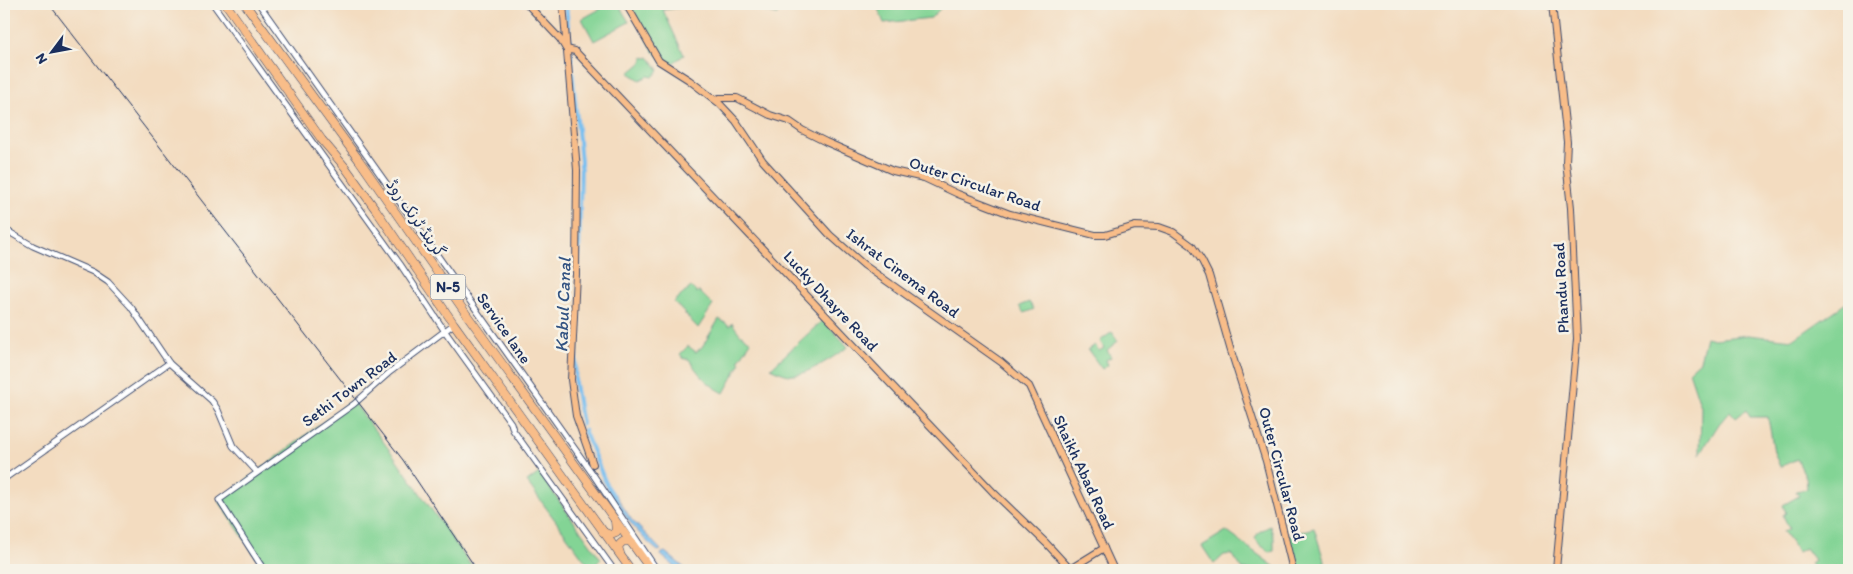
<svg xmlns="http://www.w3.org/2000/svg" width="1853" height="574" font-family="Itim,'Playpen Sans Arabic',sans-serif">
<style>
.green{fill:#83d495;stroke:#4f827a}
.water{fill:#79c0f0;stroke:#4a78a7}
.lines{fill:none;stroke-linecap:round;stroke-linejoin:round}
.canal{stroke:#79c0f0;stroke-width:4}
.minor-casing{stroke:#3b496d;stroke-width:7}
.major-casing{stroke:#3b496d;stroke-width:8}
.highway-casing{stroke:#3b496d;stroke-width:9}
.minor{stroke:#fff;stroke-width:5}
.major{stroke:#f8bd89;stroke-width:6}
.highway{stroke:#f8bd89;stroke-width:8}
.rail{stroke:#1b2f5e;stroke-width:1}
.labels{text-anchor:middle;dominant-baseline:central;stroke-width:5;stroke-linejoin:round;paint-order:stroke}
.shield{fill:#f7f3e8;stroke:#5d6a87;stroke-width:1}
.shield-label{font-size:15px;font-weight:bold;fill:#1b2f5e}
.street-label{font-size:16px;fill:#1b2f5e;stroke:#f7f3e8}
.water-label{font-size:18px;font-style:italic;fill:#325382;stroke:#f7f3e8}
</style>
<rect width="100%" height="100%" fill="#f7f3e8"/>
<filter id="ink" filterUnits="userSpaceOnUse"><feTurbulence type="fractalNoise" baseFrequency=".02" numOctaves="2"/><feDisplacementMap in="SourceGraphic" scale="10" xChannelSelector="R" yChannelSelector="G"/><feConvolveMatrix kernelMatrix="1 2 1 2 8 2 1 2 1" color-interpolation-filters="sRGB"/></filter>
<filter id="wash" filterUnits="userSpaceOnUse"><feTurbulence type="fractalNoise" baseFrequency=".0096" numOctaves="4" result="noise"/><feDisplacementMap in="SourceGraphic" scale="20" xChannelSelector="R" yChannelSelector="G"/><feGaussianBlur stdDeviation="1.12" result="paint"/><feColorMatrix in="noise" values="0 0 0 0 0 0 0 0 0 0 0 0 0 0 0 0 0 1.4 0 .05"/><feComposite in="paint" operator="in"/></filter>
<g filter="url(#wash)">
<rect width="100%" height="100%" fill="#f3dcc0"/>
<g class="green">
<path d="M 609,4 L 618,4 L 629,22 L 594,41 L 582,19 Z"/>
<path d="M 630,4 L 707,4 L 663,10 L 684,55 L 669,66 L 653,51 Z"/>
<path d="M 722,4 L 783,4 L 777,15 L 745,6 Z"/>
<path d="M 876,4 L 1013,4 L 1010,5 L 944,5 L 931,18 L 884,23 Z"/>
<path d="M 644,57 L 646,58 L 649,57 L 659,70 L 653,77 L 648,76 L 640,80 L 629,73 L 641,63 Z"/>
<path d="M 691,287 L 697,293 L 699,291 L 713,305 L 698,328 L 674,302 Z"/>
<path d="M 1849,301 L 1849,570 L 1815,570 L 1810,563 L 1814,560 L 1805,548 L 1798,552 L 1783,531 L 1789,529 L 1783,515 L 1786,513 L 1783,505 L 1799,496 L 1796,491 L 1807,489 L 1806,477 L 1797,459 L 1780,467 L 1774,452 L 1768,417 L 1750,417 L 1746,410 L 1736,418 L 1730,411 L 1719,424 L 1700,454 L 1701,407 L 1689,371 L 1700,361 L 1706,337 L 1714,339 L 1748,335 L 1793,340 Z"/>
<path d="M 1029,302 L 1034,309 L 1024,313 L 1019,306 Z"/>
<path d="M 719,319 L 730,326 L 732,323 L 740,334 L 751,342 L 739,360 L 741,362 L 724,393 C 709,386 697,373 689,359 L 684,359 L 680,354 L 688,346 L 696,352 L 702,347 Z"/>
<path d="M 823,320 L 848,347 C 837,355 808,374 794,375 C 786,376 778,371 771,368 Z"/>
<path d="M 1112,332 L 1118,341 L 1107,350 L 1111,357 L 1106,360 L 1108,365 L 1102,369 L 1088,350 L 1095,345 L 1099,351 L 1104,348 L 1100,341 Z"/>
<path d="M 352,400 L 394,456 L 474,570 L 265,570 L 219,501 Z"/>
<path d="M 539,473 L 601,559 L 591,569 L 527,482 Z"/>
<path d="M 1270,526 L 1274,538 L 1274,551 L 1270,552 L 1260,545 L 1255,538 L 1259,532 Z"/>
<path d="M 1314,528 L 1327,570 L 1297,570 L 1288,536 Z"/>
<path d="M 1226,531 L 1275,567 L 1270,570 L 1243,570 L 1232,554 L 1224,555 L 1214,564 L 1202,546 Z"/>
</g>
<g class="water">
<path d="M 615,494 L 631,519 L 661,550 L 658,551 C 639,536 626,517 611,497 Z"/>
<path d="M 665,552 L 687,570 L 679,570 L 661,555 L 662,553 Z"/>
</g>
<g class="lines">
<g class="canal">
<path d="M 566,4 L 581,162 L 579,255"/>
<path d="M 576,347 L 575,384 L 582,424"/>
<path d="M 584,430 L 607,486 L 616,499"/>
</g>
</g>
</g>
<g filter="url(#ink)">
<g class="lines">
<g class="minor-casing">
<g id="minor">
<path d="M 213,4 L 400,264 L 444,330 L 511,423 L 513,430 L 614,570"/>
<path d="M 259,4 L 592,473 L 657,570"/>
<path d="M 4,229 L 33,246 L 93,272 L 108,282 L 131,307 L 169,363 L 212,401 L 218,410 L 233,446 L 257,472"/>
<path d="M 4,479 L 169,363"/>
<path d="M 264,570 L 219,500 L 354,404 L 390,372 L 454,324"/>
</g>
</g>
<g class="major-casing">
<g id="major">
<path d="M 527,4 L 560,39 L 566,49 L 575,51 L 994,493 L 1046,543 L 1070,569 L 1104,548"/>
<path d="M 563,4 L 577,170 L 576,274 L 571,380 L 576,416 L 593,464"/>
<path d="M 626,4 L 659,61 L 689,80 L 719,103 L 736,121 L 763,161 L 830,235 L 864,265 L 1001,362 L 1029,386 L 1114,570"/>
<path d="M 1552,4 L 1567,142 L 1566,162 L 1571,208 L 1577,339 L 1556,570"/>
<path d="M 716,100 L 719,98 L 737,98 L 770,115 L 789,121 L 802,130 L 826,142 L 893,171 L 924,178 L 958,194 L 1010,214 L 1095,235 L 1105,235 L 1135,226 L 1159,227 L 1173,232 L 1192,246 L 1202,261 L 1209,275 L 1230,348 L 1266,461 L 1293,570"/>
</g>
</g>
<g class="highway-casing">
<g id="highway">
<path d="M 226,4 L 322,140 L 345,167 L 376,210 L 454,324 L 631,570"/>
<path d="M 245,4 L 359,160 L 467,315 L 651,570"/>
<path d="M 603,532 L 611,535 L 616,533 L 615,521"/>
<path d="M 620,553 L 618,547 C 622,541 624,540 631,542"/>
</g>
</g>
<use href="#minor" class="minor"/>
<use href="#major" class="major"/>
<use href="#highway" class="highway"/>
<path class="rail" d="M 49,4 L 403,460 L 477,570"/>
</g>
</g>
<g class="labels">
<rect class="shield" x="430.5" y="274.5" width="35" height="25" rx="4"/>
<g class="shield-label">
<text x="448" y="287">N-5</text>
</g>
<g class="street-label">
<text transform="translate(975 184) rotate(19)">Outer Circular Road</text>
<text transform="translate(416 218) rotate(55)">گرینڈ ٹرنک روڈ</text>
<text transform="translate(903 273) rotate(37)">Ishrat Cinema Road</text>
<text transform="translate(1561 288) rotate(-93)">Phandu Road</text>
<text transform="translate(831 301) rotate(47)">Lucky Dhayre Road</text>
<text transform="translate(504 328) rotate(55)">Service lane</text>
<text transform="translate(349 389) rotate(-37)">Sethi Town Road</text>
<text transform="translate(1084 472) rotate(65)">Shaikh Abad Road</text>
<text transform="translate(1282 474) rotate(75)">Outer Circular Road</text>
</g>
<g class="water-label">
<text transform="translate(563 305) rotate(-88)">Kabul Canal</text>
</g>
</g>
<rect width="1853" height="574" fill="none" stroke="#f7f3e8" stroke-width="20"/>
<g transform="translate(52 52) rotate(238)" stroke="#f7f3e8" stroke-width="4" paint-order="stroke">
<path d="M0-4L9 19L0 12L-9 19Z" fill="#1b2f5e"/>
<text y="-8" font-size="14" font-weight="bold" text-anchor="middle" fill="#1b2f5e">N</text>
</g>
</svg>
